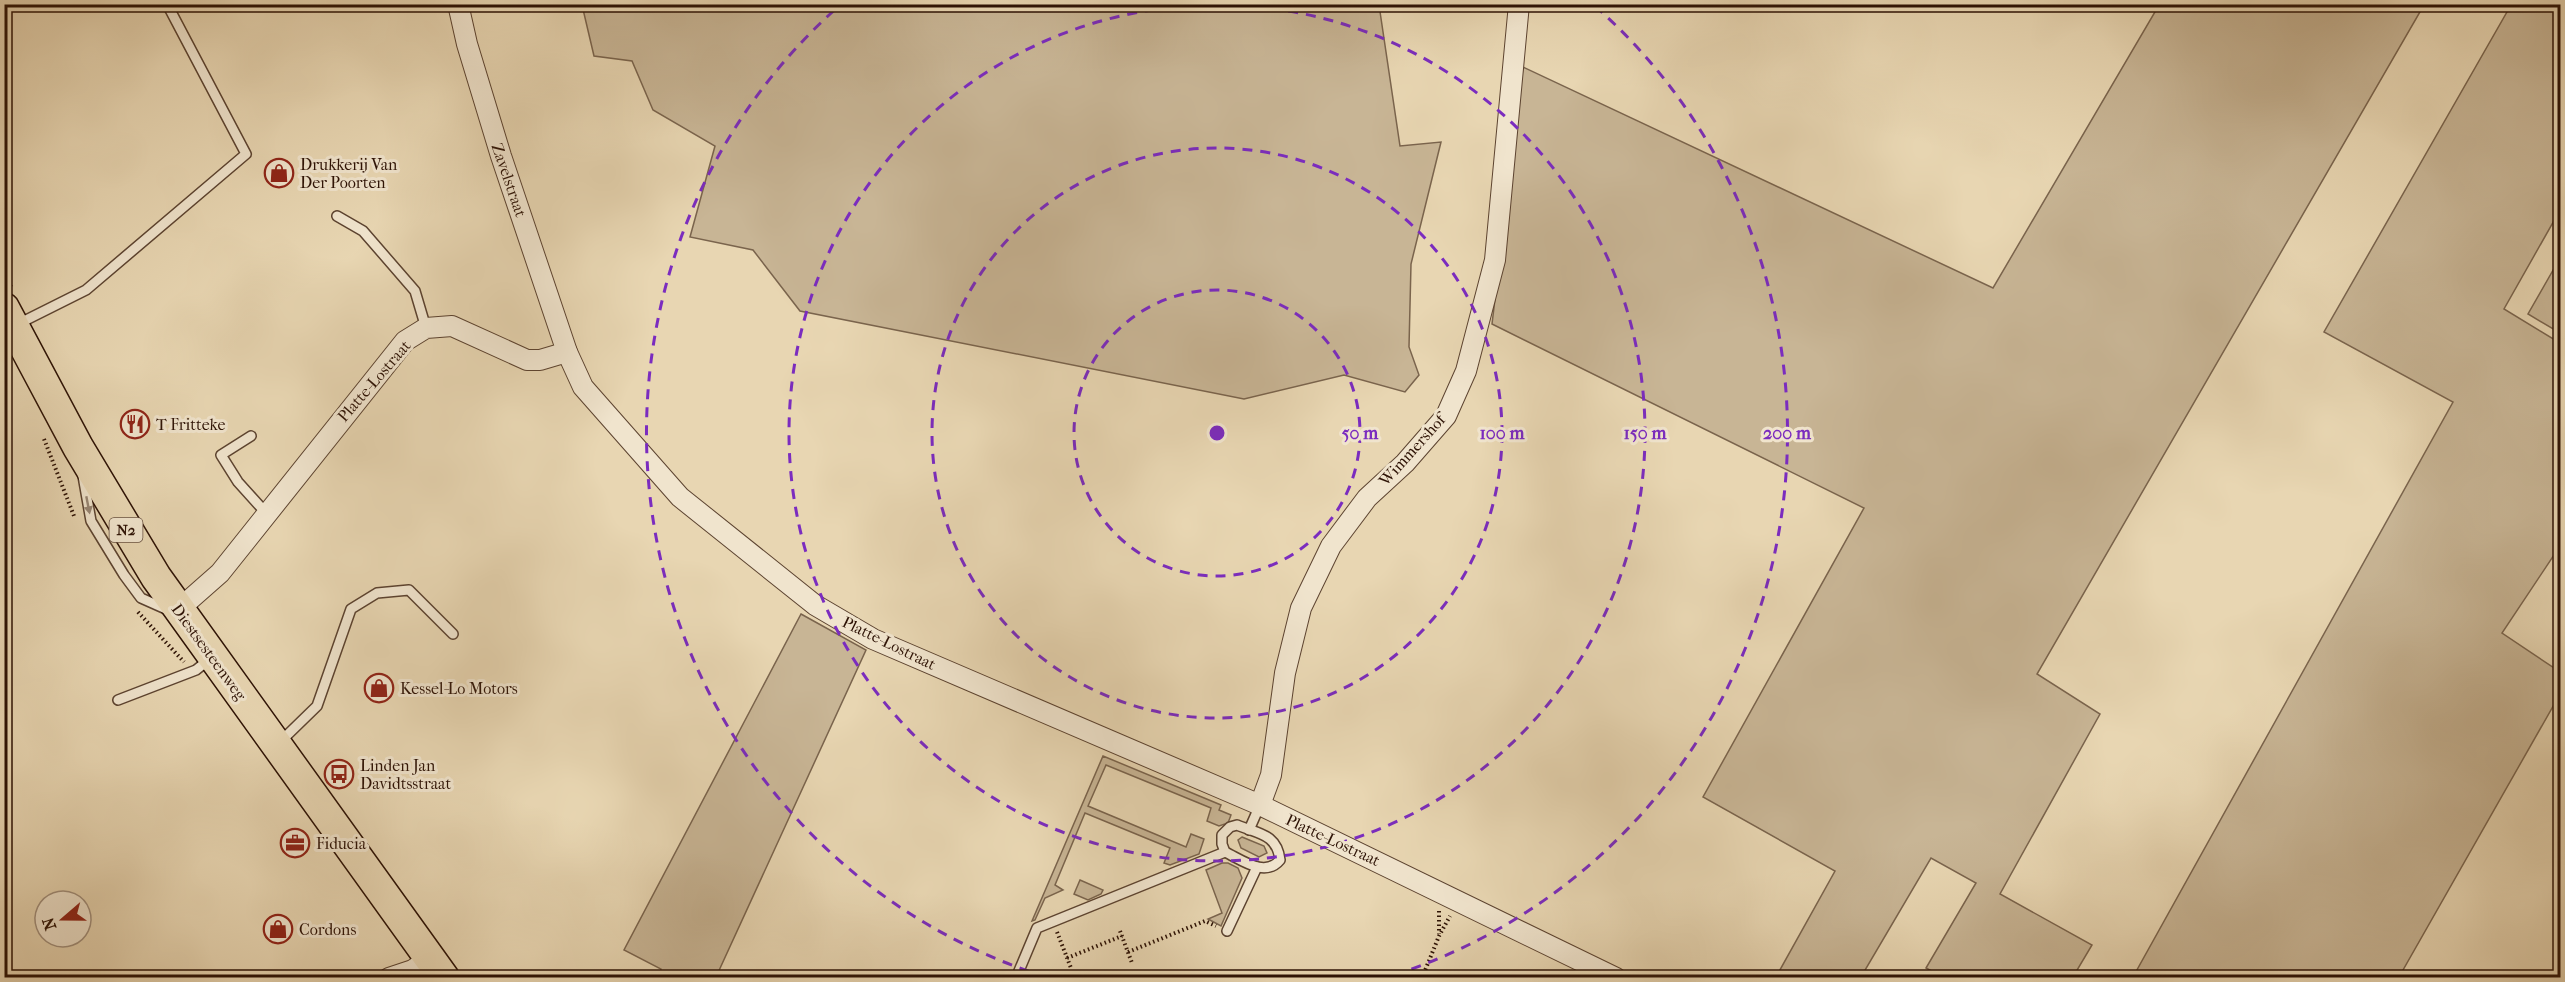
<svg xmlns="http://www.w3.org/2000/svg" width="2565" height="982" font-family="'IM FELL French Canon',serif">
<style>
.green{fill:#c8b595;stroke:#7a644d;stroke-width:1.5}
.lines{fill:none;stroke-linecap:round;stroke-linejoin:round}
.service-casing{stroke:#5c4330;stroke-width:12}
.minor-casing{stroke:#5c4330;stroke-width:22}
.primary-casing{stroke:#2d1205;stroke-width:33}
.path{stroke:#2d1205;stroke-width:4;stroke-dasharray:1.5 3;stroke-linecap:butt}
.service{stroke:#f0e4cd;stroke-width:9}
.minor{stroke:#f0e4cd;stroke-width:20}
.primary{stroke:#e8d6b2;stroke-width:30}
.oneway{fill:#988673}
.ring{fill:none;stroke:#7b2cbf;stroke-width:3;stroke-dasharray:10 8}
.labels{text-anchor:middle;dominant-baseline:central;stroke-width:6;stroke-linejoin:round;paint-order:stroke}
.shield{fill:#f0e4cd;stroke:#685141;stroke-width:1.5}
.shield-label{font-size:15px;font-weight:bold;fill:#2d1205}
.poi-label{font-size:16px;fill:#2d1205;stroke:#f0e4cd;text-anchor:start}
.street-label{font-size:16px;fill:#2d1205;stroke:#f0e4cd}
.centre{fill:#7b2cbf;stroke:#f0e4cd;stroke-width:3}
.ring-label{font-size:18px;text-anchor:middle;font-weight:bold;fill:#7b2cbf;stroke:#f0e4cd;stroke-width:6;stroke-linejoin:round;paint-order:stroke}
</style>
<rect width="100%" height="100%" fill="#e8d6b2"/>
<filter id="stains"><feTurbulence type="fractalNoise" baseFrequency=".00333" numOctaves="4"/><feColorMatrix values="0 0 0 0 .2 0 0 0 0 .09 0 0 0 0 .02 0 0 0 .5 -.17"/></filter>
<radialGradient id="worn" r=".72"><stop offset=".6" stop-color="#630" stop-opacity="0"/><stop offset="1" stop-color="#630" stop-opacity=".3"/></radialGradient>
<g class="green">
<path d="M 582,5 L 1060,4 L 1066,8 L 1269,8 L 1269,4 L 1379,5 L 1400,146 L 1441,142 L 1411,264 L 1409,347 L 1419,375 L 1405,392 L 1344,375 L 1244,399 L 800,311 L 753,250 L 690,237 L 715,146 L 653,110 L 632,61 L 594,56 Z"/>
<path d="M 2159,5 L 2424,5 L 2037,674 L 2100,714 L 2000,894 L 2092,945 L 2073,977 L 1943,977 L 1926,968 L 1976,883 L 1931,858 L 1861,977 L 1776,977 L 1835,871 L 1703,797 L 1864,508 L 1492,324 L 1523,67 L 1993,288 Z"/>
<path d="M 2511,5 L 2560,5 L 2560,210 L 2504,309 L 2560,343 L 2560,546 L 2502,633 L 2560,672 L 2560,694 L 2399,977 L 2133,977 L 2453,402 L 2324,332 Z"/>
<path d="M 2560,258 L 2560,333 L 2528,314 Z"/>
<path d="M 801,614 L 866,650 L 716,977 L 658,977 L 661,969 L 624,950 Z"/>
<path d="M 1103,756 L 1221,805 L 1219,810 L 1231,815 L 1228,823 L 1219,826 L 1207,821 L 1211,808 L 1106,765 L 1088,806 L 1186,847 L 1191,834 L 1204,839 L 1199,854 L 1170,865 L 1164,863 L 1170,848 L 1085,813 L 1055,885 L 1063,890 L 1045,898 L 1035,920 L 1032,921 Z"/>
<path d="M 1242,837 L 1264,846 L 1267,853 L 1259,857 L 1241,848 L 1238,840 Z"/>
<path d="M 1222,863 L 1228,863 L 1238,868 L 1242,878 L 1221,926 L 1208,919 L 1222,913 L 1206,870 Z"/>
<path d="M 1080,880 L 1103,890 L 1101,894 L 1088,900 L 1074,894 Z"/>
</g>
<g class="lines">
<g class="service-casing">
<g id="service">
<path d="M 337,216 L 363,231 L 415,291 L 426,328"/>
<path d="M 16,325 L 86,290 L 246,154 L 167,4"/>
<path d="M 251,436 L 221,455 L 238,482 L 266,513"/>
<path d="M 83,476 L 91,521 L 124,575 L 141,598 L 168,610"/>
<path d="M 118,700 L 196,670 L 211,658"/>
<path d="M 279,743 L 317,706 L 351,609 L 377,593 L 409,590 L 453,634"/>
<path d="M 1237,825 C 1259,834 1277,834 1280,860 C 1265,878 1242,860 1225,852 L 1222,844 L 1222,835 L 1230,827 Z"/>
<path d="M 1249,830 L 1260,805"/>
<path d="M 1227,931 L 1257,867"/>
<path d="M 1016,978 L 1037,928 L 1225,852"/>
</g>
</g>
<g class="minor-casing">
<g id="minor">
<path d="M 458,4 L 467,44 L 501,156 L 567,352 L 583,387 L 680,497 L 815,605 L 873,639 L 1260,805 L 1616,978"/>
<path d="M 178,610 L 220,573 L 405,341 L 426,328 L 452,326 L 527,360 L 540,360 L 567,352"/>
<path d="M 1260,805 L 1271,775 L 1285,673 L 1301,608 L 1331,546 L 1367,498 L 1405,463 L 1446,416 L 1466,371 L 1495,260 L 1519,4"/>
<path d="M 389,978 L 413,970 L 430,958"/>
</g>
</g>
<g class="primary-casing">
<path id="primary" d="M 4,308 L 78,447 L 156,577 L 444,978"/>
</g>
<g class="path">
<path d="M 4,274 L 11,287"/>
<path d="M 44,439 L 74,516"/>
<path d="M 138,612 L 184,662"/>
<path d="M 1439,911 L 1439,934"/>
<path d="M 1120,931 L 1132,963"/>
<path d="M 1057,932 L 1071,968"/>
<path d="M 1128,952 L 1205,921 L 1216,926"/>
<path d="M 1067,958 L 1122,936"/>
<path d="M 1422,978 L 1439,936 L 1450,916"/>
</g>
<use href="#service" class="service"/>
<use href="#minor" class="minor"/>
<use href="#primary" class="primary"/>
</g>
<defs><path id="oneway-solid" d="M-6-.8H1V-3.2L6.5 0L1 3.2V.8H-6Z" transform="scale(1.5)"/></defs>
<use class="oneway" href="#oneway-solid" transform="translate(88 505) rotate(79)"/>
<g class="ring">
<circle cx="1217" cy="433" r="143"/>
<circle cx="1217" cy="433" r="285"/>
<circle cx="1217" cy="433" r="428"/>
<path d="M1046 977A570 570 0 0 1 839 6M1595 6A570 570 0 0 1 1388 977"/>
</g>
<defs>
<g id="shop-ring" transform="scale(1.5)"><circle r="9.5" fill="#f0e4cd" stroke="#8f2418" stroke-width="1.5"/><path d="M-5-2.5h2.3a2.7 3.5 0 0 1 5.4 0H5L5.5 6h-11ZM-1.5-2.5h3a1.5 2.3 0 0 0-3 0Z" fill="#8f2418"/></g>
<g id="restaurant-ring" transform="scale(1.5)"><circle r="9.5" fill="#f0e4cd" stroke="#8f2418" stroke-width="1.5"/><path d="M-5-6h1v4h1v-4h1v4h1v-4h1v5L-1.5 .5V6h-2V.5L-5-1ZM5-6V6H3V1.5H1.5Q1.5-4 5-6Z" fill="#8f2418"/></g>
<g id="bus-ring" transform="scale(1.5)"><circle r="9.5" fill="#f0e4cd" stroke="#8f2418" stroke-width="1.5"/><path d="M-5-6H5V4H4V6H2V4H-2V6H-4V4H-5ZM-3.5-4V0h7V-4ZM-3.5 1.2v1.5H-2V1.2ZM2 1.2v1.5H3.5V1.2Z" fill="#8f2418"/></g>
<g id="office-ring" transform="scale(1.5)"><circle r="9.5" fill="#f0e4cd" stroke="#8f2418" stroke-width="1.5"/><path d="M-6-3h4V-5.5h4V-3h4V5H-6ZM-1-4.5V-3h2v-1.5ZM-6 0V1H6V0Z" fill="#8f2418"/></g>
</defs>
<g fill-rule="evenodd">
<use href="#shop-ring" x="279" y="173"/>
<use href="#restaurant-ring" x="135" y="424"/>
<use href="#shop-ring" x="379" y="688"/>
<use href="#bus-ring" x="339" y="774"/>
<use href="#office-ring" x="295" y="843"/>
<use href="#shop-ring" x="278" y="929"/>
</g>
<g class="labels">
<rect class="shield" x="109.5" y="518" width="33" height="24" rx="4.5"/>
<g class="shield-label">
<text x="126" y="530">N2</text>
</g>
<g class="poi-label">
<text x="300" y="164">Drukkerij Van<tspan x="300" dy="18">Der Poorten</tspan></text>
<text x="156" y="424">T Fritteke</text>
<text x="400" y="688">Kessel-Lo Motors</text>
<text x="360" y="765">Linden Jan<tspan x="360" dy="18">Davidtsstraat</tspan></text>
<text x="316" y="843">Fiducia</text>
<text x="299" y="929">Cordons</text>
</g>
<g class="street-label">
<text transform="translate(509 180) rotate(71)">Zavelstraat</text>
<text transform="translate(374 381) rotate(-49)">Platte-Lostraat</text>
<text transform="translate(1412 450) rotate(-48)">Wimmershof</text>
<text transform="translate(889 643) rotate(26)">Platte-Lostraat</text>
<text transform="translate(209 652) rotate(54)">Diestsesteenweg</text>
<text transform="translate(1333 840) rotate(25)">Platte-Lostraat</text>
</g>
</g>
<circle cx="1217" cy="433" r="9" class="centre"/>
<g class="ring-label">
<text x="1360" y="439">50 m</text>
<text x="1502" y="439">100 m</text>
<text x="1645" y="439">150 m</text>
<text x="1787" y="439">200 m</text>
</g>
<rect width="2565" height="982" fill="none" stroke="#e8d6b2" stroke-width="24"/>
<rect x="6" y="6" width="2553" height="970" fill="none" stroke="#2d1205" stroke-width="3"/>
<rect x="12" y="12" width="2541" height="958" fill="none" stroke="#2d1205" stroke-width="1.5"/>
<g transform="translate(63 919) rotate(250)"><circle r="28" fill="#f0e4cd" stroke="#a2907d" stroke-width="1.5"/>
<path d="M0-4.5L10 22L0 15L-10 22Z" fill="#8f2418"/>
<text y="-9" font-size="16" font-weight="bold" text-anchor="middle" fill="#2d1205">N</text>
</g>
<rect width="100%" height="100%" filter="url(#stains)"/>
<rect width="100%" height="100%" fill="url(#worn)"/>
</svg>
